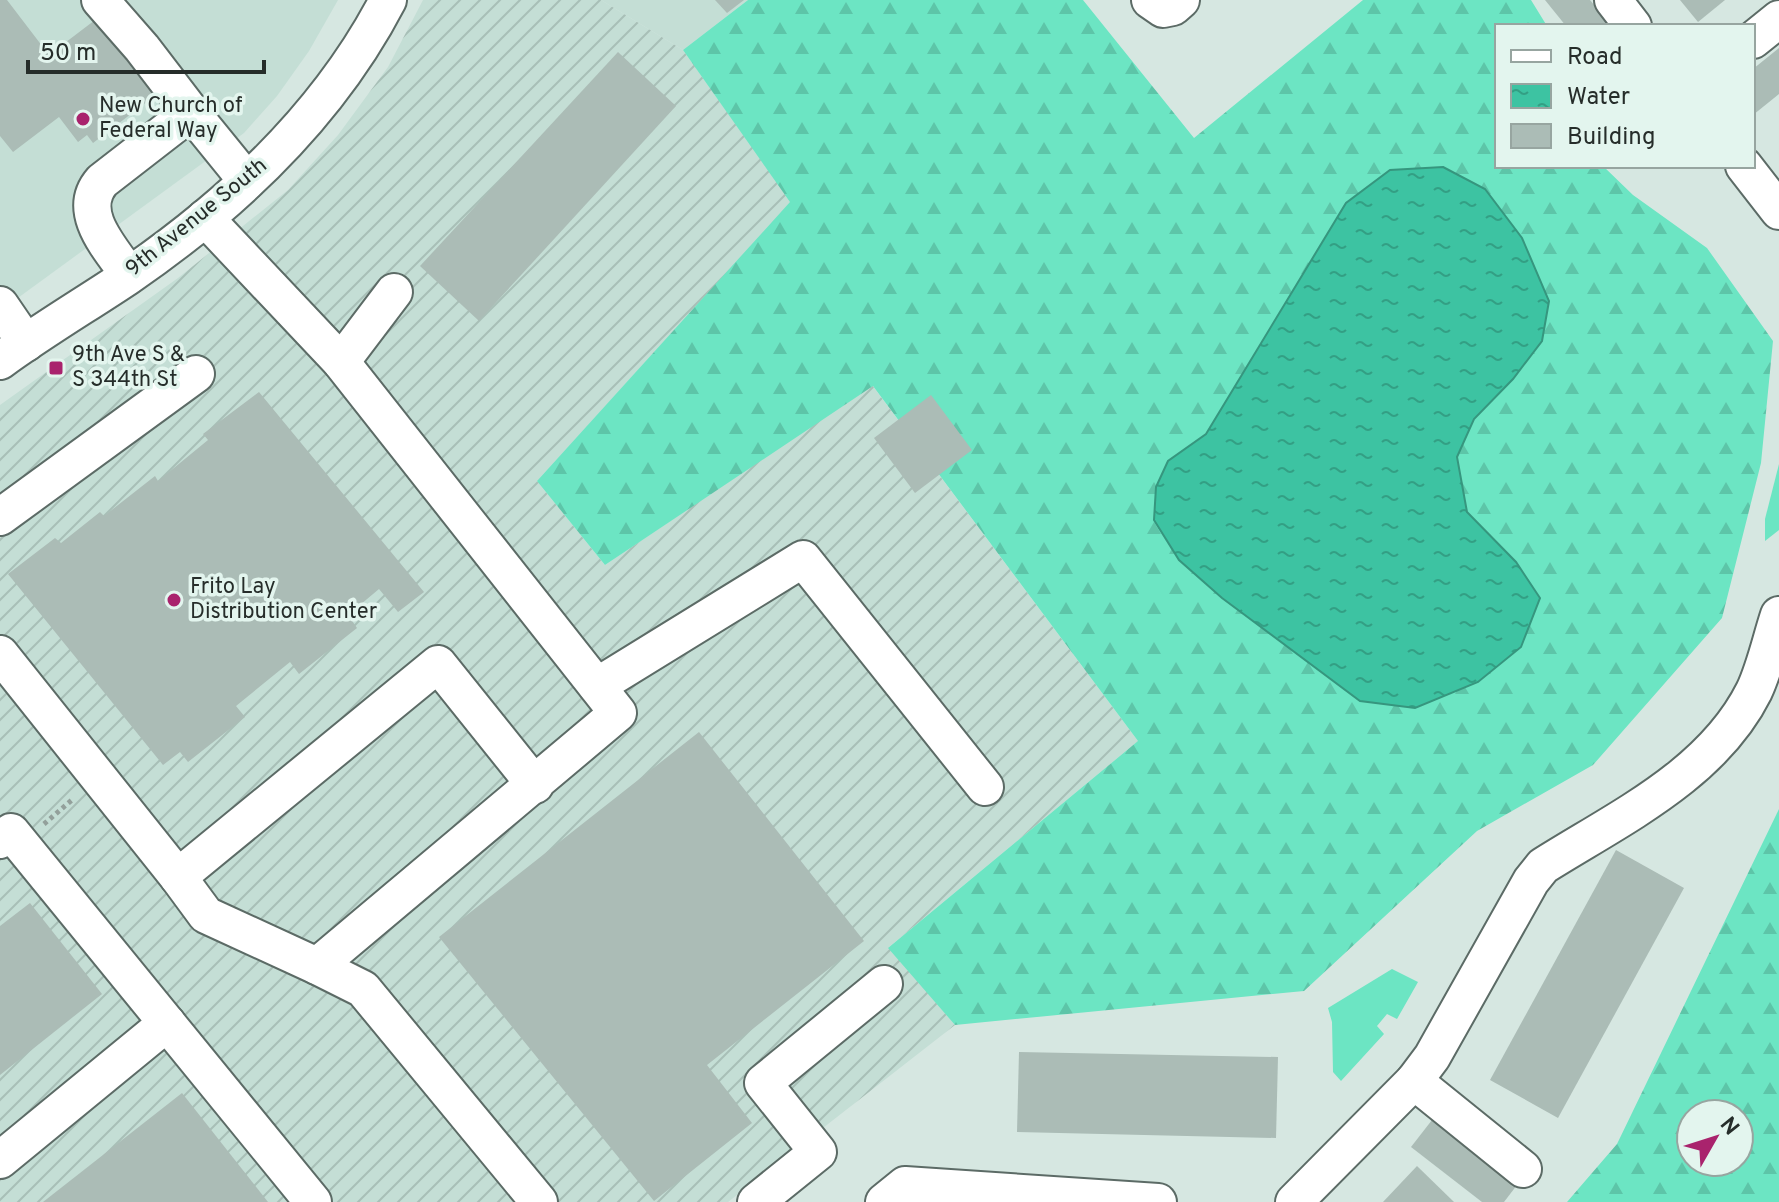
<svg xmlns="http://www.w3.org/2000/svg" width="1779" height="1202" font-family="Overpass,sans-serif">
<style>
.built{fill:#c4ded5}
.industrial{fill:url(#industrial-furrows)}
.green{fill:#6ce5c3}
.forest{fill:url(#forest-firs);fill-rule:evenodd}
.water{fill:url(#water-ripples);stroke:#36967e;stroke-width:2}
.building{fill:#abbcb6}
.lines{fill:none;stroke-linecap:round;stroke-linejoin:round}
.minor-casing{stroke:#5c6b66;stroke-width:40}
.path{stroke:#93a09b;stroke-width:5;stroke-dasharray:4 4;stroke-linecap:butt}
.minor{stroke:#fff;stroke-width:36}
.poi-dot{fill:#a9236d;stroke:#e3f5ee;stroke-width:3}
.labels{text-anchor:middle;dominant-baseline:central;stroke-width:7;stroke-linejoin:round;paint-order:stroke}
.poi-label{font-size:22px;fill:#262d2a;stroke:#e3f5ee;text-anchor:start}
.street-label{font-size:22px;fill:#262d2a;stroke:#e3f5ee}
</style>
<defs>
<pattern id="industrial-furrows" width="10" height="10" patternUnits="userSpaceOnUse" patternTransform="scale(2)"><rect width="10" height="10" fill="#c4ded5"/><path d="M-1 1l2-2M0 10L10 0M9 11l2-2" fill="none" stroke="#a8bfb7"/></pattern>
<pattern id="forest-firs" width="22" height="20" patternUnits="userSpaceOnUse" patternTransform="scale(2)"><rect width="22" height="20" fill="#6ce5c3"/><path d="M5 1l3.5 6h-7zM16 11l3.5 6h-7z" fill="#5dc5a8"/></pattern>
<pattern id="water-ripples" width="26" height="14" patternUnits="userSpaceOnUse" patternTransform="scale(2)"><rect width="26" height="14" fill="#3dc3a2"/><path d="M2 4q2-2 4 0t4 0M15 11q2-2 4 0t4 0" fill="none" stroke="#339f84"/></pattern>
</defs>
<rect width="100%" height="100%" fill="#d6e7e1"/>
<g class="built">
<path d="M 0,0 L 338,0 L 309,51 L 277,96 L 244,133 L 0,311 Z"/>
<path d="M 601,0 L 748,0 L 683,50 Z"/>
</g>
<path class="industrial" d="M 423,0 L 601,0 L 683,50 L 791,202 L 537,481 L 605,565 L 872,385 L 1138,741 L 889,947 L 955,1025 L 728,1202 L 0,1202 L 0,405 L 178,278 L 288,190 L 338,135 L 388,67 Z"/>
<g class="green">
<path d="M 1779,464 L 1779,530 L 1765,541 L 1765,519 Z"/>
<path d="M 1392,969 L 1418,982 L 1397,1019 L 1387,1014 L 1377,1026 L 1384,1034 L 1341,1081 L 1333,1072 L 1332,1022 L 1328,1008 Z"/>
</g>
<g class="forest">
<path d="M 748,0 L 1083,0 L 1194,138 L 1363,0 L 1531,0 L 1547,26 L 1497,26 L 1497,166 L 1603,166 L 1633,195 L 1707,248 L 1773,341 L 1761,463 L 1722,618 L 1593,765 L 1477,831 L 1304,991 L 955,1025 L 888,948 L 1138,741 L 873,386 L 605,565 L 537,481 L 790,202 L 683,50 ZM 1443,167 L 1513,379 L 1474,419 L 1457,457 L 1467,512 L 1516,562 L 1360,701 L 1222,598 L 1179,560 L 1155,520 L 1168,461 L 1206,434 L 1346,203 L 1390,170 Z"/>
<path d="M 1779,809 L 1779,1202 L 1567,1202 L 1617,1144 ZM 1691,1114 L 1739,1114 L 1739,1162 L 1691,1162 Z"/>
</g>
<path class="water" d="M 1443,167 L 1485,189 L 1522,238 L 1549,301 L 1542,341 L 1513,379 L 1474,419 L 1457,457 L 1467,512 L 1516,562 L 1540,598 L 1521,647 L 1478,682 L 1415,708 L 1360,701 L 1222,598 L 1179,560 L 1154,520 L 1156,487 L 1168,461 L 1206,434 L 1346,203 L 1390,170 Z"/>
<g class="building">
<path d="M 0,0 L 7,0 L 49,55 L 99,17 L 157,94 L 93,143 L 87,135 L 78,142 L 59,117 L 13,152 L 0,136 Z"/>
<path d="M 715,0 L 744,0 L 727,13 Z"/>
<path d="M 1545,0 L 1590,0 L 1611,26 L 1566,26 Z"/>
<path d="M 1680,0 L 1725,0 L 1698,22 Z"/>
<path d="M 1779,48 L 1779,94 L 1753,115 L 1753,69 Z"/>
<path d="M 618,52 L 676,106 L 479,321 L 420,266 Z"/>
<path d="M 259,392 L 424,592 L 398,612 L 379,589 L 348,615 L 357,628 L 299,674 L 290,662 L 236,706 L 245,717 L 188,762 L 180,752 L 163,765 L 8,574 L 55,538 L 61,543 L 100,512 L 104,516 L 155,476 L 158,481 L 208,440 L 203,434 Z"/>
<path d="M 931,395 L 972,450 L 915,493 L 874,438 Z"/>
<path d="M 699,732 L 864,941 L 707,1065 L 752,1123 L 654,1201 L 439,937 Z"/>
<path d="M 1616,850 L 1684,888 L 1558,1118 L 1490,1080 Z"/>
<path d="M 30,903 L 102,994 L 0,1075 L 0,926 Z"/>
<path d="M 1019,1052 L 1278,1057 L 1276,1138 L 1017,1132 Z"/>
<path d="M 182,1093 L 268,1202 L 43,1202 Z"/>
<path d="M 1432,1120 L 1517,1185 L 1504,1202 L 1482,1202 L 1411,1147 Z"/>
<path d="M 1417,1166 L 1454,1202 L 1383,1202 Z"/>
</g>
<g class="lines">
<g class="minor-casing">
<g id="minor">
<path d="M 100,0 L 142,48 L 191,112"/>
<path d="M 1150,0 L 1163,9 L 1173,7 L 1181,0"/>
<path d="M 1613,0 L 1633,26"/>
<path d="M 1753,40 L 1779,19"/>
<path d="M 1744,166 L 1779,211"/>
<path d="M 129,275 C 111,249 75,212 102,181 L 191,112 L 247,181"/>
<path d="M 0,305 L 26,343"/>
<path d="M 0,361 C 41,331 85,305 127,277 C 232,205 329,114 388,0"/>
<path d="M 341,362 L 394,292"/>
<path d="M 0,517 L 196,374"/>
<path d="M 0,654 L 178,877 L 438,664 L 535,785"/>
<path d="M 597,686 L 803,559 L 985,787"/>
<path d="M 0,840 L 11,832 L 313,1202"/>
<path d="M 178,877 L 206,915 L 317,966 L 618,713 L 341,362 L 205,218"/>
<path d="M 317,966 L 363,989 L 539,1202"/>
<path d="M 1414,1081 L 1432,1057 L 1531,881 L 1543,866 C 1619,818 1712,775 1754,691 C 1765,668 1771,639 1779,615"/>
<path d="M 0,1160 L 167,1023"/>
<path d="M 756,1202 L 818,1152 L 763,1083 L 884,984"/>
<path d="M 884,1202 L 905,1185 L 1158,1202"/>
<path d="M 1294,1202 L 1414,1081 L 1523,1169"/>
</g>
</g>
<path class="path" d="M 44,824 L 73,799"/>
<use href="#minor" class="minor"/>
</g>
<g class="poi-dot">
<circle cx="83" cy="119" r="8"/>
<rect x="48" y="360" width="16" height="16" rx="4"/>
<circle cx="174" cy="600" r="8"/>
</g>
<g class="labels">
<g class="poi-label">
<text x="99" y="106">New Church of<tspan x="99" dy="25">Federal Way</tspan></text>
<text x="72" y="355">9th Ave S &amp;<tspan x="72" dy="25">S 344th St</tspan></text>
<text x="190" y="587">Frito Lay<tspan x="190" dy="25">Distribution Center</tspan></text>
</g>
<g class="street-label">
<text transform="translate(197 218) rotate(-39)">9th Avenue South</text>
</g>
</g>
<rect x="1495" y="24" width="260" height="144" fill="#e3f5ee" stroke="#97a5a0" stroke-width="2"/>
<rect x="1511" y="50" width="40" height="12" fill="#ffffff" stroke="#97a5a0" stroke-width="2"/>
<text x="1567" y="64" font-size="24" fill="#262d2a">Road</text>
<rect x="1511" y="84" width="40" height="24" fill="url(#water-ripples)" stroke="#97a5a0" stroke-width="2"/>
<text x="1567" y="104" font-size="24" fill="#262d2a">Water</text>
<rect x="1511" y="124" width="40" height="24" fill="#abbcb6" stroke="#97a5a0" stroke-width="2"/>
<text x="1567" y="144" font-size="24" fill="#262d2a">Building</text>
<g transform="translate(1715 1138) rotate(51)"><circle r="38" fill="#e3f5ee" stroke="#97a5a0" stroke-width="2"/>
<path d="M0-6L14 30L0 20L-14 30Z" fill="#a9236d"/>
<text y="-12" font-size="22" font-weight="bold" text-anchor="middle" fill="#262d2a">N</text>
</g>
<path d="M28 60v12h236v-12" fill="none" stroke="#262d2a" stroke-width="4"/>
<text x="40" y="60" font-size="24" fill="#262d2a" stroke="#e3f5ee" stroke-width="6" paint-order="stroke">50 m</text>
</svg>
